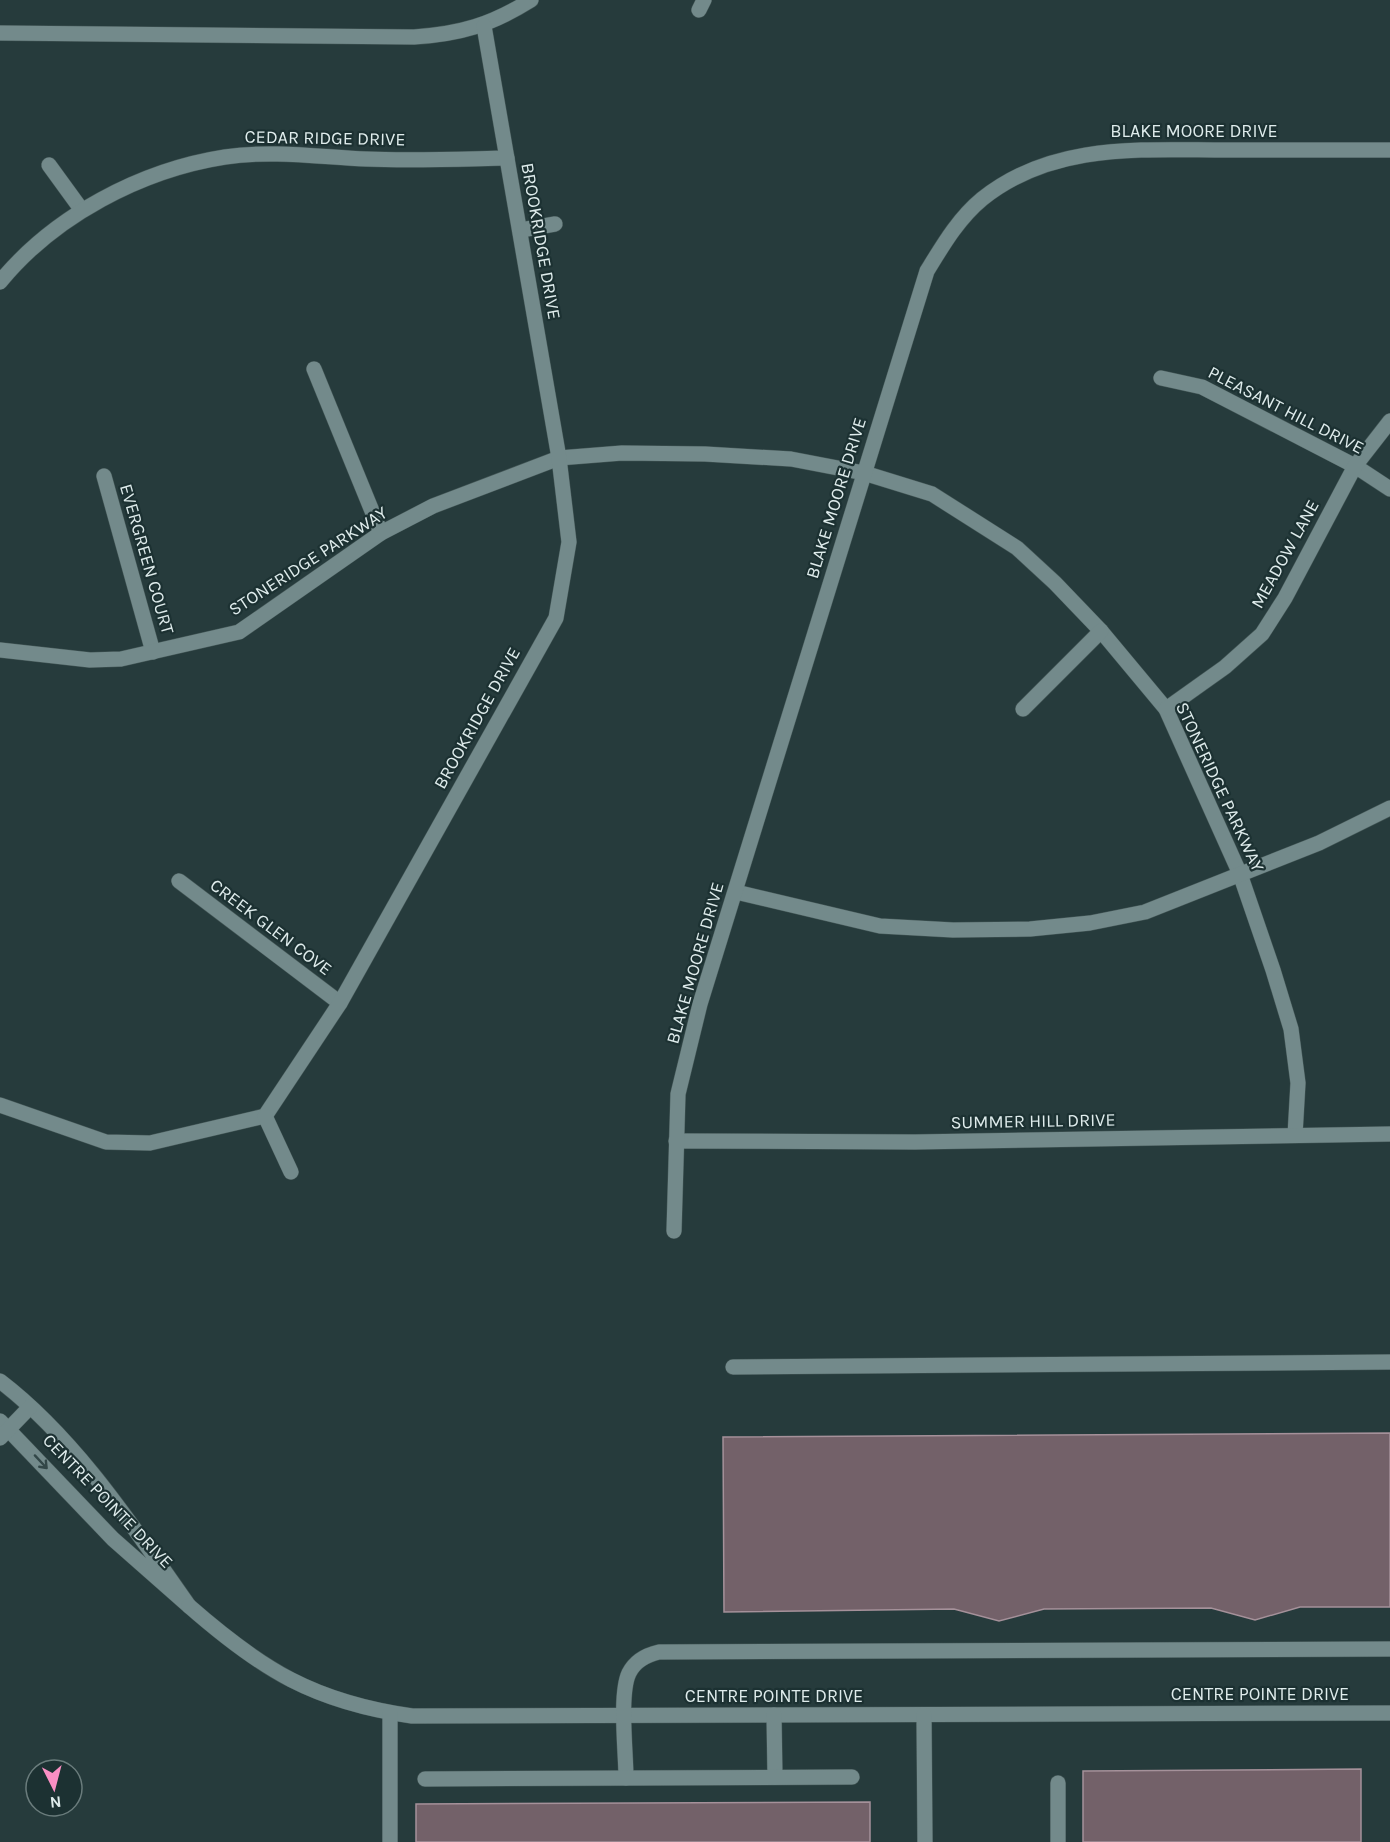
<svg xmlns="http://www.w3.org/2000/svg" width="1390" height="1842" font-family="Karla,sans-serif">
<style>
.building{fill:#736169;stroke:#a5919a;stroke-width:1.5}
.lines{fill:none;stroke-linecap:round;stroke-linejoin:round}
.minor-casing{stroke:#445757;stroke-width:16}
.minor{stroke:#738a8b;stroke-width:15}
.oneway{stroke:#324748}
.labels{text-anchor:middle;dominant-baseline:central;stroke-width:4.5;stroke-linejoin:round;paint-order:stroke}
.street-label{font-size:18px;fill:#dfecec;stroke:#1c3132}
</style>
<rect width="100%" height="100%" fill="#263b3c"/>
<g class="building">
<path d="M 1390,1433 L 1390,1607 L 1300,1607 L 1255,1620 L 1211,1608 L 1044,1609 L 999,1621 L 954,1609 L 724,1612 L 723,1437 Z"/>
<path d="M 1361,1769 L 1361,1842 L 1083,1842 L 1083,1771 Z"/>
<path d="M 870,1802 L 870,1842 L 416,1842 L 416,1804 Z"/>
</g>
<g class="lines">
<g class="minor-casing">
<g id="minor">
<path d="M 699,10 L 704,0"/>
<path d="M 0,33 L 414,37 C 460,34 491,25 531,0"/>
<path d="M 49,165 L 81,209"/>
<path d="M 521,230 L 555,224"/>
<path d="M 0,282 C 54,216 141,170 225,157 C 271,150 320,157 366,159 C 413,161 460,159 507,158"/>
<path d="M 314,369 L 381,533"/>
<path d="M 1161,378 L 1202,387 L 1355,466 L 1390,489"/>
<path d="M 104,476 L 153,652"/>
<path d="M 0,650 L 90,660 L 121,659 L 239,632 L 381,533 L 433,506 L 559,458 L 622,453 L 705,454 L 791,459 L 864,473 L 932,494 L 1017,548 L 1055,583 L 1101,631 L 1166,709 L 1240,874 L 1273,970 L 1291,1029 L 1298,1083 L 1295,1135"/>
<path d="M 1023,709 L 1101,631"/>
<path d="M 1166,709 L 1225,667 L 1262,634 L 1285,598 L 1355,466 L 1390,421"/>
<path d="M 179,881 L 340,1003"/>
<path d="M 736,892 L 880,926 L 953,930 L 1030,929 L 1090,923 L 1145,912 L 1319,843 L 1390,808"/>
<path d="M 0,1105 L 106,1142 L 150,1143 L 265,1116 L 340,1003 L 556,618 L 569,542 L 559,458 L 484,26"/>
<path d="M 265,1116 L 291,1172"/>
<path d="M 676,1141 L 915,1142 L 1390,1134"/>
<path d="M 674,1231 L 678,1094 L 700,1004 L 927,271 C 943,245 958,219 982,199 C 1053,142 1141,150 1226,150 C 1281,150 1335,150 1390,150"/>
<path d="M 733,1367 L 1390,1362"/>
<path d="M 0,1381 C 76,1439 134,1528 189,1606 L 113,1539 L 0,1421"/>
<path d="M 0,1438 L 30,1407"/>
<path d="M 189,1606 C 262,1670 314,1702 412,1716 L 1390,1713"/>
<path d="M 390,1713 L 390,1842"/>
<path d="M 774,1715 L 775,1777"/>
<path d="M 924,1715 L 925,1842"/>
<path d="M 626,1778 C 626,1753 619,1694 629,1673 C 635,1661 646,1655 659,1652 L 1390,1649"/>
<path d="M 425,1779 L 852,1777"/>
<path d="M 1058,1783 L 1058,1842"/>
</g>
</g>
<use href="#minor" class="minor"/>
</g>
<defs><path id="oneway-shaft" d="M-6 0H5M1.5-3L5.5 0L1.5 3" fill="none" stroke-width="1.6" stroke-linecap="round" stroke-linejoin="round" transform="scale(1.5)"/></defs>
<use class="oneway" href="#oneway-shaft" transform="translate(41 1462) rotate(47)"/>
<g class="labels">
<g class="street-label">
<text x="1194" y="131">BLAKE MOORE DRIVE</text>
<text transform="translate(325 138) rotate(1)">CEDAR RIDGE DRIVE</text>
<text transform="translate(541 241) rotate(80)">BROOKRIDGE DRIVE</text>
<text transform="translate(1286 410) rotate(27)">PLEASANT HILL DRIVE</text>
<text transform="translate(836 498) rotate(-73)">BLAKE MOORE DRIVE</text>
<text transform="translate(1285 554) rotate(-61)">MEADOW LANE</text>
<text transform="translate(147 559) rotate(74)">EVERGREEN COURT</text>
<text transform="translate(308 561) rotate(-33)">STONERIDGE PARKWAY</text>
<text transform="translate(477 718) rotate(-61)">BROOKRIDGE DRIVE</text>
<text transform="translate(1220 787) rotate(65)">STONERIDGE PARKWAY</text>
<text transform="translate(271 927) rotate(37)">CREEK GLEN COVE</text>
<text transform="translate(695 963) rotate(-74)">BLAKE MOORE DRIVE</text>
<text transform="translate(1033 1121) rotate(-1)">SUMMER HILL DRIVE</text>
<text transform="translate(108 1501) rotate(46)">CENTRE POINTE DRIVE</text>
<text x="1260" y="1694">CENTRE POINTE DRIVE</text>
<text x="774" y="1696">CENTRE POINTE DRIVE</text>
</g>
</g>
<g transform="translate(54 1788) rotate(174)"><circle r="28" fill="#1c3132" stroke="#6a7c7c" stroke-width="1.5"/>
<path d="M0-4.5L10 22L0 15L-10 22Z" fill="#fb8fc4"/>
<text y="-9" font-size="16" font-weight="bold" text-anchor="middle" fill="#dfecec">N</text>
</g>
</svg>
